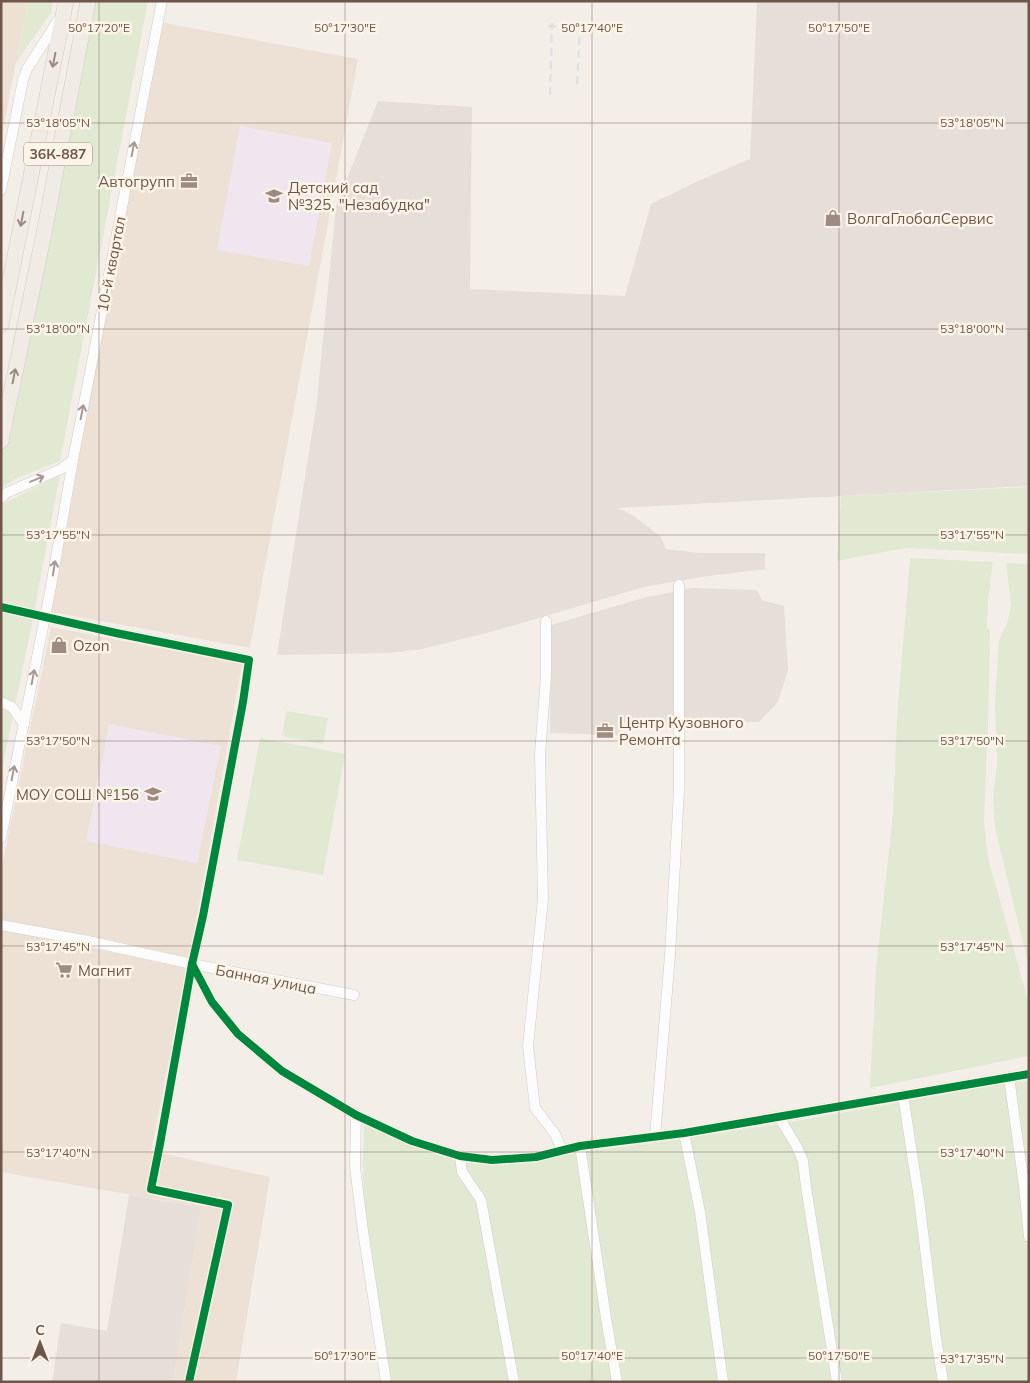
<svg xmlns="http://www.w3.org/2000/svg" width="1030" height="1383" font-family="Mulish,sans-serif">
<style>
.residential{fill:#ede1d5}
.industrial{fill:#e6ded9}
.education{fill:#f0e6f0}
.green{fill:#e1e9d3}
.lines{fill:none;stroke-linecap:round;stroke-linejoin:round}
.minor-casing{stroke:#d2cbc5;stroke-width:11}
.primary-casing{stroke:#d3cac5;stroke-width:16}
.minor{stroke:#fdfcfc;stroke-width:10}
.primary{stroke:#f0ebe5;stroke-width:15}
.rail{stroke:#e3e0e3;stroke-width:2.5;stroke-dasharray:8 5;stroke-linecap:butt}
.cycleway-casing{stroke:#fdf4e8;stroke-width:11}
.cycleway{stroke:#00873e;stroke-width:8}
.oneway{stroke:#9c8a81}
.oneway2{stroke:#a89892}
.ticks{fill:none;stroke:#6f564b;stroke-width:1;stroke-opacity:0.45}
.labels{text-anchor:middle;dominant-baseline:central;stroke-width:5;stroke-linejoin:round;paint-order:stroke}
.shield{fill:#fdf4e8;stroke:#9a857a;stroke-width:1}
.shield-label{font-size:14px;font-weight:bold;fill:#6f564b}
.poi-label{font-size:15px;fill:#6f564b;stroke:#fdf4e8;text-anchor:start}
.street-label{font-size:15px;fill:#6f564b;stroke:#fdf4e8}
.ticks-label{font-size:12px;text-anchor:middle;fill:#6f564b;stroke:#fdf4e8;stroke-width:5;stroke-linejoin:round;paint-order:stroke}
</style>
<rect width="100%" height="100%" fill="#f4eee8"/>
<g class="residential">
<path d="M 1,1 L 28,1 L 1,139 Z"/>
<path d="M 159,22 L 358,59 L 250,648 L 51,612 Z"/>
<path d="M 51,627 L 242,664 L 189,960 L 1,920 L 1,871 Z"/>
<path d="M 1,930 L 187,967 L 151,1151 L 270,1177 L 236,1382 L 173,1382 L 201,1207 L 1,1172 Z"/>
</g>
<g class="industrial">
<path d="M 757,1 L 1029,1 L 1029,486 L 618,508 L 634,516 L 661,537 L 666,549 L 697,553 L 765,553 L 765,569 L 701,577 L 644,587 L 494,631 L 422,649 L 389,653 L 277,655 L 317,401 L 336,206 L 378,101 L 472,107 L 470,289 L 625,296 L 651,204 L 698,181 L 750,159 Z"/>
<path d="M 692,588 L 757,590 L 762,600 L 784,606 L 788,670 L 778,702 L 759,722 L 622,723 L 620,735 L 550,733 L 551,625 L 643,598 Z"/>
<path d="M 129,1195 L 201,1207 L 173,1382 L 52,1382 L 61,1323 L 107,1331 Z"/>
</g>
<g class="education">
<path d="M 240,126 L 332,143 L 309,266 L 217,250 Z"/>
<path d="M 109,724 L 221,746 L 197,863 L 86,841 Z"/>
</g>
<g class="green">
<path d="M 28,1 L 53,1 L 51,13 L 16,62 Z"/>
<path d="M 88,1 L 148,1 L 60,461 L 17,478 L 1,488 L 1,444 Z"/>
<path d="M 60,475 L 31,628 L 1,774 L 1,505 Z"/>
<path d="M 1029,487 L 1029,554 L 906,548 L 837,561 L 841,496 Z"/>
<path d="M 910,558 L 993,562 L 988,601 L 987,629 L 990,630 L 988,725 L 984,821 L 988,858 L 1029,1004 L 1029,1056 L 870,1088 L 876,969 L 893,814 L 897,718 Z"/>
<path d="M 1006,563 L 1029,564 L 1029,967 L 995,828 L 993,798 L 997,763 L 995,702 L 999,641 L 1008,620 L 1011,605 Z"/>
<path d="M 286,711 L 328,718 L 323,744 L 282,736 Z"/>
<path d="M 260,738 L 345,754 L 323,875 L 237,860 Z"/>
<path d="M 1029,1081 L 1029,1382 L 390,1382 L 366,1232 L 363,1176 L 364,1120 L 410,1144 L 460,1162 L 515,1160 L 654,1143 L 779,1124 L 1008,1083 Z"/>
</g>
<g class="lines">
<g class="minor-casing">
<g id="minor">
<path d="M 1,190 L 23,80 L 27,69 L 59,19"/>
<path d="M 1,498 L 6,493 L 61,469 L 73,460"/>
<path d="M 1,607 L 116,633 L 249,660 L 243,702 L 203,916 L 192,964 L 160,1144 L 151,1189 L 228,1205 L 189,1382"/>
<path d="M 546,621 L 546,676 L 540,754 L 543,899 L 528,1046 L 535,1108 L 555,1134 L 562,1150"/>
<path d="M 1,702 L 12,707 L 24,724"/>
<path d="M 1,838 L 50,592 L 73,460 L 162,1"/>
<path d="M 1,925 L 83,940 L 192,964 L 354,995"/>
<path d="M 192,964 L 212,1002 L 238,1034 L 282,1071 L 356,1115 L 412,1141 L 460,1156 L 492,1160 L 536,1157 L 580,1146 L 684,1133 L 1029,1074"/>
<path d="M 1009,1077 L 1024,1186 L 1029,1237"/>
<path d="M 903,1095 L 919,1199 L 936,1338 L 943,1382"/>
<path d="M 356,1115 L 355,1167 L 363,1231 L 386,1382"/>
<path d="M 779,1117 L 797,1147 L 803,1161 L 806,1187 L 837,1382"/>
<path d="M 684,1133 L 700,1212 L 723,1382"/>
<path d="M 655,1137 L 670,955 L 679,791 L 679,585"/>
<path d="M 580,1146 L 606,1318 L 617,1382"/>
<path d="M 460,1156 L 462,1172 L 481,1200 L 514,1382"/>
</g>
</g>
<g class="primary-casing">
<g id="primary">
<path d="M 1,325 L 66,1"/>
<path d="M 1,441 L 45,228 L 88,1"/>
</g>
</g>
<use href="#minor" class="minor"/>
<use href="#primary" class="primary"/>
<g class="rail">
<path d="M 548,26 L 580,28"/>
<path d="M 577,84 L 580,25"/>
<path d="M 550,95 L 552,23"/>
</g>
<g class="cycleway-casing">
<g id="cycleway">
<path d="M 1,607 L 116,633 L 249,660 L 243,702 L 203,916 L 192,964 L 160,1144 L 151,1189 L 228,1205 L 189,1382"/>
<path d="M 192,964 L 212,1002 L 238,1034 L 282,1071 L 356,1115 L 412,1141 L 460,1156 L 492,1160 L 536,1157 L 580,1146 L 684,1133 L 1029,1074"/>
</g>
</g>
<use href="#cycleway" class="cycleway"/>
</g>
<defs><path id="oneway-shaft" d="M-6 0H5M1.5-3L5.5 0L1.5 3" fill="none" stroke-width="1.6" stroke-linecap="round" stroke-linejoin="round" transform="scale(1.25)"/></defs>
<g class="oneway">
<use href="#oneway-shaft" transform="translate(54 60) rotate(101)"/>
<use href="#oneway-shaft" transform="translate(22 219) rotate(101)"/>
<use href="#oneway-shaft" transform="translate(14 376) rotate(-79)"/>
</g>
<g class="oneway2">
<use href="#oneway-shaft" transform="translate(133 149) rotate(-79)"/>
<use href="#oneway-shaft" transform="translate(82 412) rotate(-79)"/>
<use href="#oneway-shaft" transform="translate(37 479) rotate(-22)"/>
<use href="#oneway-shaft" transform="translate(54 568) rotate(-81)"/>
<use href="#oneway-shaft" transform="translate(33 677) rotate(-79)"/>
<use href="#oneway-shaft" transform="translate(13 773) rotate(-79)"/>
</g>
<path class="ticks" d="M 99,1 L 99,1382M 345,1 L 345,1382M 592,1 L 592,1382M 839,1 L 839,1382M 1,123 L 1029,123M 1,329 L 1029,329M 1,535 L 1029,535M 1,741 L 1029,741M 1,946 L 1029,946M 1,1152 L 1029,1152M 1,1358 L 1029,1358"/>
<defs>
<g id="office-bare" transform="scale(1.35)"><path d="M-6-3h4V-5.5h4V-3h4V5H-6ZM-1-4.5V-3h2v-1.5ZM-6 0V1H6V0Z" fill="#9e8b82" stroke="#fdf4e8" stroke-width="2.5" paint-order="stroke"/></g>
<g id="school-bare" transform="scale(1.35)"><path d="M0-5L7-2L0 1L-7-2ZM-4 1L0 2.5L4 1V4Q0 6-4 4Z" fill="#9e8b82" stroke="#fdf4e8" stroke-width="2.5" paint-order="stroke"/></g>
<g id="shop-bare" transform="scale(1.35)"><path d="M-5-2.5h2.3a2.7 3.5 0 0 1 5.4 0H5L5.5 6h-11ZM-1.5-2.5h3a1.5 2.3 0 0 0-3 0Z" fill="#9e8b82" stroke="#fdf4e8" stroke-width="2.5" paint-order="stroke"/></g>
<g id="supermarket-bare" transform="scale(1.35)"><path d="M-6-5.5h2.5l.6 2H6L4.5 2H-2.5L-4.4-4H-6ZM-1.5 3.2a1.3 1.3 0 1 0 .1 0ZM3 3.2a1.3 1.3 0 1 0 .1 0Z" fill="#9e8b82" stroke="#fdf4e8" stroke-width="2.5" paint-order="stroke"/></g>
</defs>
<g fill-rule="evenodd">
<use href="#office-bare" x="189" y="181"/>
<use href="#school-bare" x="274" y="196"/>
<use href="#shop-bare" x="833" y="218"/>
<use href="#shop-bare" x="59" y="645"/>
<use href="#office-bare" x="605" y="731"/>
<use href="#school-bare" x="153" y="794"/>
<use href="#supermarket-bare" x="64" y="970"/>
</g>
<g class="labels">
<rect class="shield" x="24" y="142.5" width="68" height="23" rx="4"/>
<g class="shield-label">
<text x="58" y="154">36К-887</text>
</g>
<g class="poi-label">
<text x="175" y="181" text-anchor="end">Автогрупп</text>
<text x="288" y="187">Детский сад<tspan x="288" dy="17">№325, "Незабудка"</tspan></text>
<text x="847" y="218">ВолгаГлобалСервис</text>
<text x="73" y="645">Ozon</text>
<text x="619" y="722">Центр Кузовного<tspan x="619" dy="17">Ремонта</tspan></text>
<text x="139" y="794" text-anchor="end">МОУ СОШ №156</text>
<text x="78" y="970">Магнит</text>
</g>
<g class="street-label">
<text transform="translate(111 264) rotate(-79)">10-й квартал</text>
<text transform="translate(266 979) rotate(11)">Банная улица</text>
</g>
</g>
<g class="ticks-label">
<text x="99" y="32">50°17'20"E</text>
<text x="345" y="32">50°17'30"E</text>
<text x="592" y="32">50°17'40"E</text>
<text x="839" y="32">50°17'50"E</text>
<text x="58" y="127">53°18'05"N</text>
<text x="972" y="127">53°18'05"N</text>
<text x="58" y="333">53°18'00"N</text>
<text x="972" y="333">53°18'00"N</text>
<text x="58" y="539">53°17'55"N</text>
<text x="972" y="539">53°17'55"N</text>
<text x="58" y="745">53°17'50"N</text>
<text x="972" y="745">53°17'50"N</text>
<text x="58" y="951">53°17'45"N</text>
<text x="972" y="951">53°17'45"N</text>
<text x="58" y="1157">53°17'40"N</text>
<text x="972" y="1157">53°17'40"N</text>
<text x="345" y="1360">50°17'30"E</text>
<text x="592" y="1360">50°17'40"E</text>
<text x="839" y="1360">50°17'50"E</text>
<text x="972" y="1363">53°17'35"N</text>
</g>
<rect width="1030" height="1383" fill="none" stroke="#6f564b" stroke-width="5"/>
<g transform="translate(40 1343)" stroke="#fdf4e8" stroke-width="4" paint-order="stroke">
<path d="M0-4L9 19L0 12L-9 19Z" fill="#6f564b"/>
<text y="-8" font-size="14" font-weight="bold" text-anchor="middle" fill="#6f564b">С</text>
</g>
</svg>
